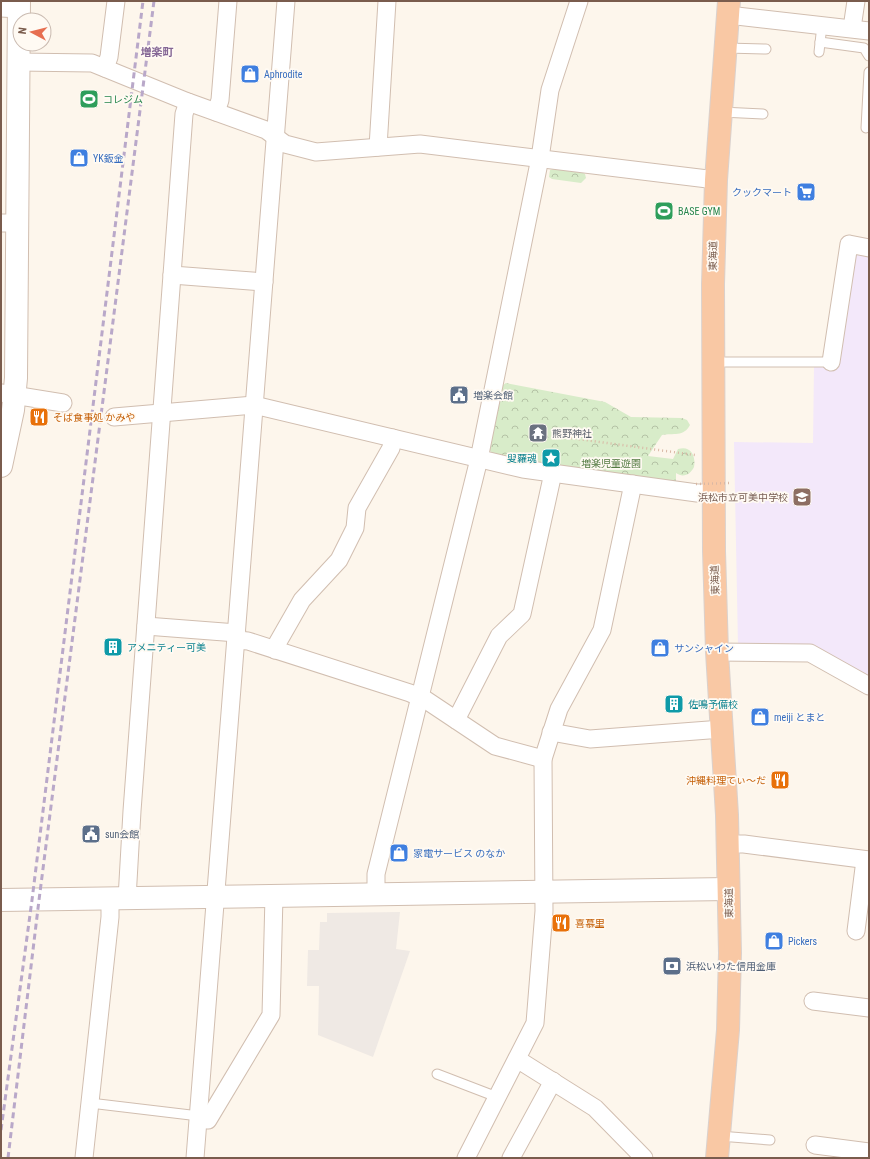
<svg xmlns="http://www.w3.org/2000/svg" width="870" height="1159" font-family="'Roboto Condensed','Noto Sans JP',sans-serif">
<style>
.industrial{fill:#efe9e4}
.education{fill:#f3e8fa}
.forest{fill:url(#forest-crowns)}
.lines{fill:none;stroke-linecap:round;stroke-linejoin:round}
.service-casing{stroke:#d1beb0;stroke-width:11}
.minor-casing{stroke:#d1beb0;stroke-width:19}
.tertiary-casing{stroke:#d1beb0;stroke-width:24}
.trunk-casing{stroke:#dad1cd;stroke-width:24}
.path{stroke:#d9b8a5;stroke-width:2.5;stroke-dasharray:1 3;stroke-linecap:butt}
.service{stroke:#fff;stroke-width:9}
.minor{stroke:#fff;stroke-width:17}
.tertiary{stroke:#fff;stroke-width:22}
.trunk{stroke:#f9c8a4;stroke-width:22}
.rail{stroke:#b9a8c9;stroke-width:3;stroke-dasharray:6 4;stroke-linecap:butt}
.path-bridge{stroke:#d9b8a5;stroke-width:2.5;stroke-dasharray:1 3;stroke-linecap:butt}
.labels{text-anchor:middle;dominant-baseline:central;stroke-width:3.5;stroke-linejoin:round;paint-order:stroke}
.shop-label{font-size:10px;fill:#366cbe;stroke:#fffaf3;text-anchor:start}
.leisure-label{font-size:10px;fill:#27864d;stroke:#fffaf3;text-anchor:start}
.street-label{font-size:10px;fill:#7a5c4d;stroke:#fffaf3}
.service-label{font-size:10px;fill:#4e5e75;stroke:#fffaf3;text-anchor:start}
.food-label{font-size:10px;fill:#c56008;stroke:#fffaf3;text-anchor:start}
.worship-label{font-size:10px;fill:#5b616d;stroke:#fffaf3;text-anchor:start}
.culture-label{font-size:10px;fill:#0d838f;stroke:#fffaf3;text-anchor:start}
.park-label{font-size:10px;fill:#537a41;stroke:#fffaf3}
.education-label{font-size:10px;fill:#785e54;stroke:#fffaf3;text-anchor:end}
.neighbourhood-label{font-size:11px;font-weight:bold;fill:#846695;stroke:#fffaf3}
</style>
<defs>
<pattern id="forest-crowns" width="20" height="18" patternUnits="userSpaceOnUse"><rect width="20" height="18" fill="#d8ecc9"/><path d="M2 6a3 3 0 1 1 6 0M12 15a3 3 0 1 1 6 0" fill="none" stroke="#b4c2a5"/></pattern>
</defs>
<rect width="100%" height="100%" fill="#fdf6ec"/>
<path class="industrial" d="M 400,912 L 396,949 L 410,951 L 373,1057 L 318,1035 L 319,986 L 307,986 L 308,950 L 319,950 L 320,922 L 327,922 L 327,913 Z"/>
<path class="education" d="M 852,254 L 869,257 L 869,679 L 844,666 L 738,646 L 734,442 L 813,443 L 814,366 L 835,366 Z"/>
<g class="forest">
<path d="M 554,169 L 581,172 L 585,174 L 586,178 L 581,183 L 552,179 L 549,177 L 550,170 Z"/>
<path d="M 506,383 L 605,402 L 631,417 L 682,418 L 687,420 L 690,425 C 684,437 673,433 662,435 L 648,456 L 673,459 L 678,449 C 691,445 696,456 694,467 C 690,475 683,478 676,473 L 676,484 L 524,463 L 492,453 L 488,448 L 500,387 Z"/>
</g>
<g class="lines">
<g class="service-casing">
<g id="service">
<path d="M 820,42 L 864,48 L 869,56"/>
<path d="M 726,48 L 766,49"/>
<path d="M 819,52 L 822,25"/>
<path d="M 721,112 L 763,114"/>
<path d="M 866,128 L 869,72"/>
<path d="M 713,362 L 831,362"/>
<path d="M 437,1074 L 497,1097"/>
<path d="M 90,1103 L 199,1116"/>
<path d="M 719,1136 L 770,1140"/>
</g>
</g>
<g class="minor-casing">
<g id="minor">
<path d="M 1,8 L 19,9"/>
<path d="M 728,15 L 869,31"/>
<path d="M 852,28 L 856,1"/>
<path d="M 18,62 L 92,63 L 188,102 L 266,130 L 285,144 L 316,152 L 420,144 L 716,180"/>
<path d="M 105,68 L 109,57 L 116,1"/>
<path d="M 216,112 L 220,100 L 228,1"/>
<path d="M 378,147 L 387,1"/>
<path d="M 1,223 L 17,223"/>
<path d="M 172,275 L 264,282"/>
<path d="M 831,362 L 849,244 L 869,248"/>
<path d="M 1,393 L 63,403"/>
<path d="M 114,417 L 254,405 L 523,469 L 697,493 L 714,493"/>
<path d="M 146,626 L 237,633"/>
<path d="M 236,640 L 248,641 L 410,693 L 426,700 L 495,746 L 543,759"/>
<path d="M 275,650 L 278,642 L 302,600 L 339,560 L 355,528 L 357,508 L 391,448 L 393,438"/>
<path d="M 717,652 L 810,653 L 869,686"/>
<path d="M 456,720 L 499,636 L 522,614 L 553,473"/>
<path d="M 551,732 L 590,739 L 722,729"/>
<path d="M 727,844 L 744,844 L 869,860"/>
<path d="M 376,895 L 376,874 L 479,459 L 540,158 L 550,90 L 579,1"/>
<path d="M 127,899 L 132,811 L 184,114 L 188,102"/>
<path d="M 856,931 L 865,860"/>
<path d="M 813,1001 L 869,1008"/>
<path d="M 517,1059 L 595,1108 L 644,1158"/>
<path d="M 199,1119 L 208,1120 L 271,1015 L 274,896"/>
<path d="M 815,1145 L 869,1152"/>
<path d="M 84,1158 L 110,917 L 110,899"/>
<path d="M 195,1158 L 286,1"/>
<path d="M 466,1158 L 535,1023 L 544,911 L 543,759 L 559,709 L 602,630 L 633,484"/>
<path d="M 511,1158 L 553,1081"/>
</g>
</g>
<g class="tertiary-casing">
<g id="tertiary">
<path d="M 1,466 L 13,410 L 16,378 L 19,1"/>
<path d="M 1,900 L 728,889"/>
</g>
</g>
<g class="trunk-casing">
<path id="trunk" d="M 717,1158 L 728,1030 L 730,953 L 727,815 L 717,652 L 714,551 L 713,284 L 716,180 L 729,1"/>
</g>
<path class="path" d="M 563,437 L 695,455"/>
<use href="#service" class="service"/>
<use href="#minor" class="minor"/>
<use href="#tertiary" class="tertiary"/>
<use href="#trunk" class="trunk"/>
<g class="rail">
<path d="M 1,1130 L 32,900 L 143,1"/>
<path d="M 8,1158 L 39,900 L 154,1"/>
</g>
<path class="path-bridge" d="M 696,484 L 732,483"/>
</g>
<defs>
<g id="shop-square" transform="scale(1)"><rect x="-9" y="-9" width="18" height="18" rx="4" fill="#3f7fe0" stroke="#fffaf3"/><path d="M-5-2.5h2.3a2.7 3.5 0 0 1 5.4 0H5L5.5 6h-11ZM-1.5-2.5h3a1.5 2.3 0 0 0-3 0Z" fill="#fff"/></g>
<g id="stadium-square" transform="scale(1)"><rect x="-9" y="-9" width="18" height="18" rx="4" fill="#2e9e5b" stroke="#fffaf3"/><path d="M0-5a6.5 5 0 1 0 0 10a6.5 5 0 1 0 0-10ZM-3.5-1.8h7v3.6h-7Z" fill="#fff"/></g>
<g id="supermarket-square" transform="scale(1)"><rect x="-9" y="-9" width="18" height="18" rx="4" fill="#3f7fe0" stroke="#fffaf3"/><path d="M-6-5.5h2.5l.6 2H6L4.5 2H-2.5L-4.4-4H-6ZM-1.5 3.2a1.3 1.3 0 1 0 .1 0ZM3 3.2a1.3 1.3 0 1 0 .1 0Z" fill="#fff"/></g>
<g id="civic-square" transform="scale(1)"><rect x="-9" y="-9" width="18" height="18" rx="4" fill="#5c6f8a" stroke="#fffaf3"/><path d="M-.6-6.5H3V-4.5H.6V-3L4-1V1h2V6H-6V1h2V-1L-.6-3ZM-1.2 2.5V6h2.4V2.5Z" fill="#fff"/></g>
<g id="restaurant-square" transform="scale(1)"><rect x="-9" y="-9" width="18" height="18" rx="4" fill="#e8710a" stroke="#fffaf3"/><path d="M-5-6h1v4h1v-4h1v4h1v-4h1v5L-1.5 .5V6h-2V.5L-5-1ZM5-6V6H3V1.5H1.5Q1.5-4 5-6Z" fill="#fff"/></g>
<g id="temple-square" transform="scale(1)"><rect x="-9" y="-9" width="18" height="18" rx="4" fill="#6b7280" stroke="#fffaf3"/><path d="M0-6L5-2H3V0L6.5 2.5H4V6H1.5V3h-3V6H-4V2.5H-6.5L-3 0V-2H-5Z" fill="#fff"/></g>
<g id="sight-square" transform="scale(1)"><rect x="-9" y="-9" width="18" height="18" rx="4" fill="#0f9aa8" stroke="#fffaf3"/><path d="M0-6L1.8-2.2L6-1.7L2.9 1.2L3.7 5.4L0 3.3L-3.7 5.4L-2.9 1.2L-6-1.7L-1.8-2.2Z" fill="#fff"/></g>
<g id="school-square" transform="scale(1)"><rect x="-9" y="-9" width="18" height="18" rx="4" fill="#8d6e63" stroke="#fffaf3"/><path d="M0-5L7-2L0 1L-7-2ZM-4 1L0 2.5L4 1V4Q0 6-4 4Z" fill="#fff"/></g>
<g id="building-square" transform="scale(1)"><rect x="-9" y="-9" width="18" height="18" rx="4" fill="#0f9aa8" stroke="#fffaf3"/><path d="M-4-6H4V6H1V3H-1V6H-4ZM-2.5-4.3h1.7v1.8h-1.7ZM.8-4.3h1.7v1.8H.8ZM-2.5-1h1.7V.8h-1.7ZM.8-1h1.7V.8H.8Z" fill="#fff"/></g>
<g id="bank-square" transform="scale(1)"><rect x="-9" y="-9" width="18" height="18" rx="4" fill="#5c6f8a" stroke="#fffaf3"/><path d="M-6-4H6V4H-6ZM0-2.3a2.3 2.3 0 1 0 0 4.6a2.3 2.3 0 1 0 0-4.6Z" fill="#fff"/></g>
</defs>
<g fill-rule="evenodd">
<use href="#shop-square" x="250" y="74"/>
<use href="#stadium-square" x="89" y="99"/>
<use href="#shop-square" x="79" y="158"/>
<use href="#supermarket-square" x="806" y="192"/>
<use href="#stadium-square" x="664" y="211"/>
<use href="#civic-square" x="459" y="395"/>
<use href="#restaurant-square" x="39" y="417"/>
<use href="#temple-square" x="538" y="433"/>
<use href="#sight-square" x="551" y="458"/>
<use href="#school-square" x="802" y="497"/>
<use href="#building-square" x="113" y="647"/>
<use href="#shop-square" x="660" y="648"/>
<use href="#building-square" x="674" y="704"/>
<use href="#shop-square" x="760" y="717"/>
<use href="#restaurant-square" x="780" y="780"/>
<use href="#civic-square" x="91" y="834"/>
<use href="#shop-square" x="399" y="853"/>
<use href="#restaurant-square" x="561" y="923"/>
<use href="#shop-square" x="774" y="941"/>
<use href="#bank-square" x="672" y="966"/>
</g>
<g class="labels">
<g class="shop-label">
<text x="264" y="74">Aphrodite</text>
<text x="93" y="158">YK鈑金</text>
<text x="792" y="192" text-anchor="end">クックマート</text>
<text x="674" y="648">サンシャイン</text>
<text x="774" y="717">meiji とまと</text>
<text x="413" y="853">家電サービス のなか</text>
<text x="788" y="941">Pickers</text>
</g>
<g class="leisure-label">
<text x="103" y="99">コレジム</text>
<text x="678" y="211">BASE GYM</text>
</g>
<g class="street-label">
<text transform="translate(713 256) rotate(-89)">東海道</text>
<text transform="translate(715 580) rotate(-92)">東海道</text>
<text transform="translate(729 903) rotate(-91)">東海道</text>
</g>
<g class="service-label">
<text x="473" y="395">増楽会館</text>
<text x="105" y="834">sun会館</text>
<text x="686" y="966">浜松いわた信用金庫</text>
</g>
<g class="food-label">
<text x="53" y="417">そば食事処 かみや</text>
<text x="766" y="780" text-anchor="end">沖縄料理てぃ〜だ</text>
<text x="575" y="923">喜慕里</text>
</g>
<g class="worship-label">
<text x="552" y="433">熊野神社</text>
</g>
<g class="culture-label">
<text x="537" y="458" text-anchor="end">叟蘿魂</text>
<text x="127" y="647">アメニティー可美</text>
<text x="688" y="704">佐鳴予備校</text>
</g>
<g class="park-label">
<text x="611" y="463">増楽児童遊園</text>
</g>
<g class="education-label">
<text x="788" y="497">浜松市立可美中学校</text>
</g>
<g class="neighbourhood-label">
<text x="157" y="52">増楽町</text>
</g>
</g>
<rect width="870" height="1159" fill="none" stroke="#7a5c4d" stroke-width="4"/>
<g transform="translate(32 32) rotate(277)"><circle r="19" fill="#fffaf3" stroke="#cabbb1"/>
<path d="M0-3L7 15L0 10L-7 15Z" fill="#e76f51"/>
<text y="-6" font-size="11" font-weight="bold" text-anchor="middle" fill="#7a5c4d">N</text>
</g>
</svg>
